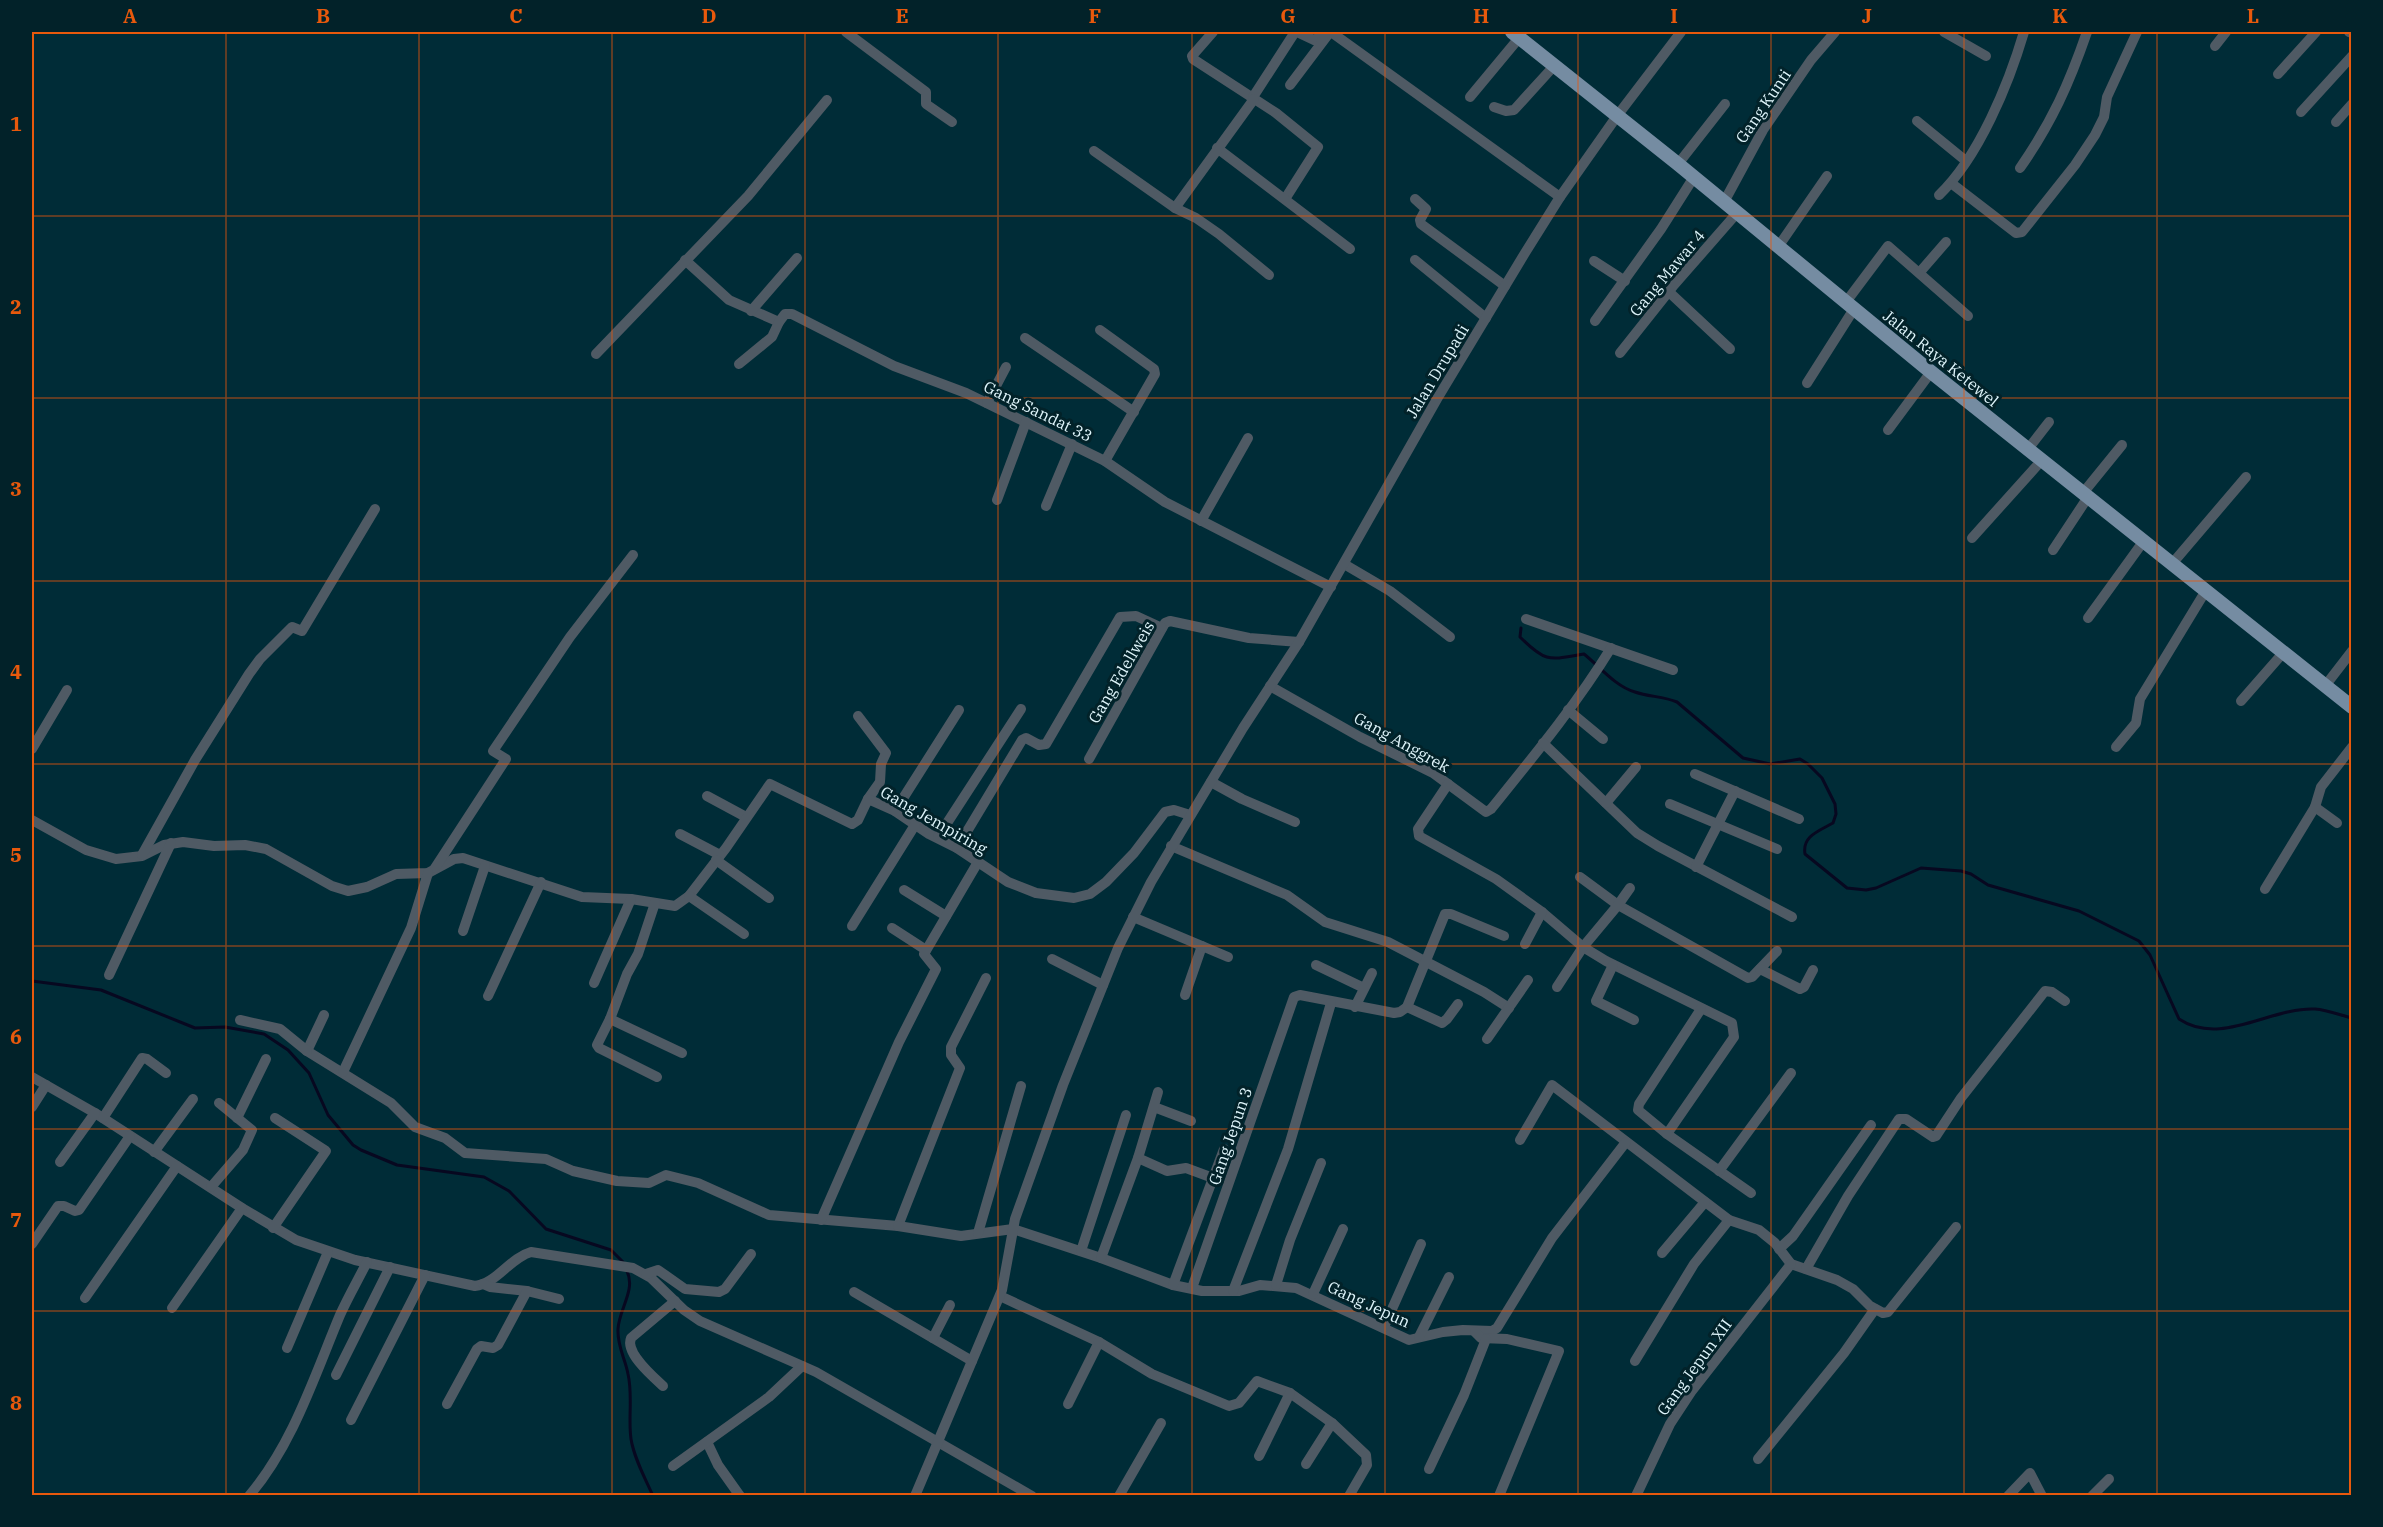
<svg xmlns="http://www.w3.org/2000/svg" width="2383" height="1527" font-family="'IBM Plex Serif',serif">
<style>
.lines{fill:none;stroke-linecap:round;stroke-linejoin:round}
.stream{stroke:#070820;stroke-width:3}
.minor{stroke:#4f5a64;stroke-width:10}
.major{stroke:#758ca2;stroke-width:14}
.grid{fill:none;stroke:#e8590c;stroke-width:1.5;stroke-opacity:0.55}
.labels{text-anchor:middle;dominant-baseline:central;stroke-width:6;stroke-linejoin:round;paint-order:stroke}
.street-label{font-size:16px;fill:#dff5fb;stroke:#022229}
.neatline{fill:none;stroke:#e8590c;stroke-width:2}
.grid-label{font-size:20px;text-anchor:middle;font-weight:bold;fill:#e8590c}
</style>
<rect width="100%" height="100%" fill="#002c37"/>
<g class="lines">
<g class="stream">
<path d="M 1521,628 L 1520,637 C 1546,663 1549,660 1584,654 C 1599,666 1616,687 1635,692 C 1649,697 1663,696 1677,702 L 1743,758 L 1770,764 L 1800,759 L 1808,764 L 1822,778 L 1835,804 L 1836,814 L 1833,823 C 1819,831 1802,836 1805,854 L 1847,888 L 1866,890 L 1876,888 L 1921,868 L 1961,871 L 1971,874 L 1988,885 L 2079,911 L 2139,941 L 2150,955 L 2179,1019 C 2221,1047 2270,1007 2315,1009 C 2327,1010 2340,1015 2352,1018"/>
<path d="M 32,981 L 101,990 L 195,1028 L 225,1027 L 264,1034 L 288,1050 L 309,1073 L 328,1115 L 353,1145 L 361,1150 L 397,1165 L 484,1177 L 509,1191 L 546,1229 L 611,1250 L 623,1262"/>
<path d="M 627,1271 C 636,1290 619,1309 618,1329 C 617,1346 625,1358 628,1374 C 633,1395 628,1418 631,1439 C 634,1458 645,1478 653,1496"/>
</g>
<g class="minor">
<path d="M 846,32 L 926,92 L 926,104 L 952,122"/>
<path d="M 1213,32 L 1192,56 L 1193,59 L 1276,113 L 1318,147 L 1285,199"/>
<path d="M 1297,32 L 1314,40 L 1327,33"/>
<path d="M 1331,32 L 1560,197"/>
<path d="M 1944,32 L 1986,56"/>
<path d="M 2349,32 L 2352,33"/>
<path d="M 2215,46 L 2226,32"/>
<path d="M 2278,74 L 2316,32"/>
<path d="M 1290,85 L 1330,32"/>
<path d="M 1253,97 L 1295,32"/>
<path d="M 1470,97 L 1519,38"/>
<path d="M 1494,107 L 1506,111 L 1514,110 L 1554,66"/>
<path d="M 2301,112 L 2352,56"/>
<path d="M 1917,121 L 1966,161"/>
<path d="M 2336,122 L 2352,104"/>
<path d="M 1217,148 L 1350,249"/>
<path d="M 1094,151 L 1175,208 L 1196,218 L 1219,234 L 1269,275"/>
<path d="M 1678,164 L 1725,104"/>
<path d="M 2020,168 C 2052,122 2069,84 2087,32"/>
<path d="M 1951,183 L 2016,233 L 2022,232 L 2075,165 L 2095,135 L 2104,117 L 2107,97 L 2137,32"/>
<path d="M 1939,195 C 1979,157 2009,83 2024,32"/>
<path d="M 1415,199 L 1426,209 L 1420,220 L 1421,224 L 1505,286"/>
<path d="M 1724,202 L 1763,130 L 1811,60 L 1835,32"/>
<path d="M 1175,208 L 1254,99"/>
<path d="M 1778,247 L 1827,176"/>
<path d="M 685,260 L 729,300 L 779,322"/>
<path d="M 1415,260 L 1486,318"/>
<path d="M 1594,261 L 1625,281"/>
<path d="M 1920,272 L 1946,242"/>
<path d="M 1669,292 L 1730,349"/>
<path d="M 1846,302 L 1888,246 L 1968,316"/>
<path d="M 751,311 L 797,258"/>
<path d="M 1595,321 L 1661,229 L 1694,177"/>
<path d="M 1100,330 L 1154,369 L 1155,374 L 1105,461"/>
<path d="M 1025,338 L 1134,412"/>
<path d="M 1620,353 L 1674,285 L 1737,213"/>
<path d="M 596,354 L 748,196 L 827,100"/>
<path d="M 739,364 L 772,337 L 779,322 L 785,314 L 792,314 L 894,366 L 966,393 L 1105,461 L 1165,502 L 1331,587"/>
<path d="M 1807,383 L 1854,309"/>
<path d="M 987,403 L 1006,367"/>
<path d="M 1888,430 L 1931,372"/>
<path d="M 2028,449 L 2049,422"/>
<path d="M 2083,493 L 2122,445"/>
<path d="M 997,500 L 1026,422"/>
<path d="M 1046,506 L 1072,444"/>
<path d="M 1201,521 L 1248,438"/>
<path d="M 1972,538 L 2042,460"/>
<path d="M 2053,550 L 2088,497"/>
<path d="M 1344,564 L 1390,591 L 1450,637"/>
<path d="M 2171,565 L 2246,477"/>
<path d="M 2088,618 L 2143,542"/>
<path d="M 1526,619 L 1673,670"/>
<path d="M 1270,686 L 1360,737 L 1433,773 L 1486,812 L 1491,809 C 1533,757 1576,705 1611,648"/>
<path d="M 2325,686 L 2352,651"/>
<path d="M 2241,701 L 2283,653"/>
<path d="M 1568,710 L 1603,739"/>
<path d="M 858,716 L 886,753 L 881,764 L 880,782 L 868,799"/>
<path d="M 1543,743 L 1637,833 L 1658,846 L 1792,917"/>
<path d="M 2116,747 L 2136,723 L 2140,699 L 2205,592"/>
<path d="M 32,749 L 67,690"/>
<path d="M 1089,759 L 1165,623 L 1170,621 L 1249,638 L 1299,642"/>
<path d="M 1695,774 L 1799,819"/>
<path d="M 1211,782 L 1242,799 L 1295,822"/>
<path d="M 1448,784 L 1418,829 L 1419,836 L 1496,879 L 1542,912 L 1583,947 L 1606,961 L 1732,1023 L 1734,1037 L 1667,1134"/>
<path d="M 707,796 L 746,817"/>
<path d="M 1606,803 L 1636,767"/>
<path d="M 1670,804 L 1777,849"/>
<path d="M 2315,807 L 2337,823"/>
<path d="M 895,811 L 959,710"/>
<path d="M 32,820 L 86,850 L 116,859 L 142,856 L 164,845 L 183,842 L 214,846 L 245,845 L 266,849 L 332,886 L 348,891 L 367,887 L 396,874 L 428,873 L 454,859 L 463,858 L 582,897 L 631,899 L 675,906 L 689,896 L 726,848 L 770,784 L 852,824 L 858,820 L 868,799 L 895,811 L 929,834 L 957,848 L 1008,882 L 1036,893 L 1074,898 L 1090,894 L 1106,882 L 1134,853 L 1165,812 L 1174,810 L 1190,815"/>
<path d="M 680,834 L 720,855"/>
<path d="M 938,837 L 1021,709"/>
<path d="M 1171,846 L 1287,895 L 1325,922 L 1388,942 L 1484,992 L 1509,1008"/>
<path d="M 957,848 L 1022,740 L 1026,738 L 1039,745 L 1046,744 L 1120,617 L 1136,616 L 1162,628"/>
<path d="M 142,855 L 195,760 L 249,674 L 260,659 L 292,627 L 302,631 L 375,509"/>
<path d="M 716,860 L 769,898"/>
<path d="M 1696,867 L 1735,791"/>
<path d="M 435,868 L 506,759 L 493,751 L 570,637 L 633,555"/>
<path d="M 1580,877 L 1618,905 L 1748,978 L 1752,977 L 1777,951"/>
<path d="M 2265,889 L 2315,807 L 2321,787 L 2352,747"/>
<path d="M 904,890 L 946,916"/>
<path d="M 689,896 L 744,934"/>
<path d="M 655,903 L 638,954 L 627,974 L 610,1019 L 597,1045 L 599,1048 L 657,1077"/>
<path d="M 1133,917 L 1202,946 L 1185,995"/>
<path d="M 852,926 L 915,825"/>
<path d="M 892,928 L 926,950"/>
<path d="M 463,931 L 485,866"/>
<path d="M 1525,944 L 1542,912"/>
<path d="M 1202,946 L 1228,957"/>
<path d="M 1052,959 L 1103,985"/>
<path d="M 1316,965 L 1364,988"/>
<path d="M 1613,965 L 1596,1001 L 1634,1020"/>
<path d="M 1760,969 L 1800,989 L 1804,987 L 1813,970"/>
<path d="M 109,975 L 171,843"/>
<path d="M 594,983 L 631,899"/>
<path d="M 1557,987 L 1583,947 L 1618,905 L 1630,888"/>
<path d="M 488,996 L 541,882"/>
<path d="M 1355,1007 L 1372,973"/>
<path d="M 1407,1007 L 1442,1023 L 1447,1019 L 1458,1004"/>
<path d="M 1701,1009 L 1639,1104 L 1638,1110 L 1667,1134 L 1751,1193"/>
<path d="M 324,1015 L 307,1051 L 391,1103 L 415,1127 L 445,1138 L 465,1153 L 546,1159 L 573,1171 L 617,1181 L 649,1183 L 666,1175 L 698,1183 L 769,1215 L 898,1226 L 960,1068 L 951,1055 L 951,1047 L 986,978"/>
<path d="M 610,1019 L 682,1053"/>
<path d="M 240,1020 L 280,1029 L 307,1051"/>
<path d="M 1487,1039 L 1528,980"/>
<path d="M 343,1072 L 411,928 L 428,873"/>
<path d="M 32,1077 L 95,1113 L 242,1208 L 296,1240 L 355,1260 L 475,1286 C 496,1284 510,1258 531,1252 L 633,1268 L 651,1278 L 684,1310 L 700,1321 L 816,1372 L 1032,1496"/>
<path d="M 32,1107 L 46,1085"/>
<path d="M 1154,1107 L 1191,1121"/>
<path d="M 103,1118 L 142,1058 L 147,1059 L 166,1073"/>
<path d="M 237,1118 L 266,1059"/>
<path d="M 1520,1140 L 1552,1085 L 1729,1220 L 1759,1230 L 1775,1243 L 1791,1264 L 1837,1280 L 1853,1289 L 1870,1306 L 1883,1313 L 1888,1312 L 1956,1227"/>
<path d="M 154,1152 L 193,1099"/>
<path d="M 1138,1158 L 1167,1171 L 1186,1168 L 1213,1178"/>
<path d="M 60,1162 L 95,1113"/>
<path d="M 1719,1171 L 1791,1073"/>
<path d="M 211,1187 L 243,1150 L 252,1130 L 219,1103"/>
<path d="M 821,1220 L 899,1042 L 936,969 L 924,954 L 978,862"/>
<path d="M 898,1226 L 961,1236 L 1013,1229 L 1101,1258 L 1173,1285 L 1202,1291 L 1239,1291 L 1260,1285 L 1296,1288 L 1409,1340 L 1443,1332 L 1463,1330 L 1492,1331 L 1497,1328 L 1552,1238 L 1626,1142"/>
<path d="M 273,1228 L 326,1151 L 275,1118"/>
<path d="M 978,1233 L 1021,1086"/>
<path d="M 32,1244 L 58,1206 L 64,1206 L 75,1211 L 79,1210 L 130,1136"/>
<path d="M 1779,1249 L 1793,1236 L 1871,1125"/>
<path d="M 1081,1251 L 1126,1115"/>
<path d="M 1662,1253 L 1705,1202"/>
<path d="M 1101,1258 L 1138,1158 L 1158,1092"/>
<path d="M 1806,1269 L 1848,1196 L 1899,1119 L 1906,1119 L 1933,1137 L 1936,1136 L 1961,1098 L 2045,991 L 2052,992 L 2065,1001"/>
<path d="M 646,1274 L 658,1270 L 685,1289 L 719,1292 L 725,1289 L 751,1254"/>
<path d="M 483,1284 L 490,1287 L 527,1291 L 559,1299"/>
<path d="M 1173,1285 L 1224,1149"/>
<path d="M 1276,1285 L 1290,1240 L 1321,1163"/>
<path d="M 1192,1288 L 1294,997 L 1300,995 L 1394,1013 L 1400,1012 L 1407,1007 L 1445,914 L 1451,914 L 1504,936"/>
<path d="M 1233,1291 L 1288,1149 L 1331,1003"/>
<path d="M 854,1292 L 972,1361"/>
<path d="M 1313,1294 L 1343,1229"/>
<path d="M 1000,1296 L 1099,1342 L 1152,1374 L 1229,1406 L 1239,1403 L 1257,1381 L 1290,1393 L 1332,1423 L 1366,1455 L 1367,1465 L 1349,1496"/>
<path d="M 85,1298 L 177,1166"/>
<path d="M 172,1308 L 242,1208"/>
<path d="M 1384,1327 L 1421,1244"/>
<path d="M 1475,1332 L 1481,1338 L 1507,1339 L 1559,1351 L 1499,1496"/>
<path d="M 1419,1337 L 1449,1277"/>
<path d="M 933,1338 L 950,1305"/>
<path d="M 287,1348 L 328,1252"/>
<path d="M 1635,1361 L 1694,1264 L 1729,1220"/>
<path d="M 336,1375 L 390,1267"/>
<path d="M 663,1386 C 652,1376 625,1353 631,1338 L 675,1301"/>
<path d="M 447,1404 L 477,1349 L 481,1346 L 493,1348 L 498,1345 L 527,1291"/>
<path d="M 1068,1404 L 1099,1342"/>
<path d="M 351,1420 L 425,1275"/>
<path d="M 707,1442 L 718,1465 L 740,1496"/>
<path d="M 1259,1456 L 1290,1393"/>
<path d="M 1758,1459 L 1844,1353 L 1875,1309"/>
<path d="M 1306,1464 L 1332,1423"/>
<path d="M 673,1466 L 769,1397 L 802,1366"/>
<path d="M 1429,1469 L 1464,1395 L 1486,1339"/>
<path d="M 249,1496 C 293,1444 314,1377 340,1315 C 348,1297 358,1280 367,1262"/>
<path d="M 915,1496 L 1002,1290 L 1015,1219 L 1063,1085 L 1118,948 L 1151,882 L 1243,728 L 1299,642 L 1437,399 L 1525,253 L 1560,197 L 1617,116 L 1681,32"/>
<path d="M 1119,1496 L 1161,1423"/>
<path d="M 1636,1496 L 1670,1424 L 1691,1392 L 1791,1264"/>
<path d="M 2008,1496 L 2030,1473 L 2042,1496"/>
<path d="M 2092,1496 L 2109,1479"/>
</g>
<path class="major" d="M 1512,32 L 1678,164 L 1931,372 L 2352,707"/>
</g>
<path class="grid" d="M 226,32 L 226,1496M 419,32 L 419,1496M 612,32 L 612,1496M 805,32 L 805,1496M 998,32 L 998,1496M 1192,32 L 1192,1496M 1385,32 L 1385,1496M 1578,32 L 1578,1496M 1771,32 L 1771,1496M 1964,32 L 1964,1496M 2157,32 L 2157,1496M 32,216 L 2352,216M 32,398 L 2352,398M 32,581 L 2352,581M 32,764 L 2352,764M 32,946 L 2352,946M 32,1129 L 2352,1129M 32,1311 L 2352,1311"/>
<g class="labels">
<g class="street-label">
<text transform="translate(1763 106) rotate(-56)">Gang Kunti</text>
<text transform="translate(1667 273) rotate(-50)">Gang Mawar 4</text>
<text transform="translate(1941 358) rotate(39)">Jalan Raya Ketewel</text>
<text transform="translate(1437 371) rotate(-59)">Jalan Drupadi</text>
<text transform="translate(1038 411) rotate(26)">Gang Sandat 33</text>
<text transform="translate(1121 672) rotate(-60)">Gang Edellweis</text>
<text transform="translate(1402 742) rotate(29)">Gang Anggrek</text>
<text transform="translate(934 820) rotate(30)">Gang Jempiring</text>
<text transform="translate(1230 1136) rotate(-71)">Gang Jepun 3</text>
<text transform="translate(1369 1304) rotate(25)">Gang Jepun</text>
<text transform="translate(1694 1367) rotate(-54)">Gang Jepun XII</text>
</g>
</g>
<rect width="2383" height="1527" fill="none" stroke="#022229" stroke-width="66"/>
<rect x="33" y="33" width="2317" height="1461" class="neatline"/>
<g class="grid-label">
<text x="130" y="23">A</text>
<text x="323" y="23">B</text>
<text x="516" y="23">C</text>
<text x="709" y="23">D</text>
<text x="902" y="23">E</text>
<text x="1095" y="23">F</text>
<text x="1288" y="23">G</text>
<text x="1481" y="23">H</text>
<text x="1674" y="23">I</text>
<text x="1867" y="23">J</text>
<text x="2060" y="23">K</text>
<text x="2253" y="23">L</text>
<text x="16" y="131">1</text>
<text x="16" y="314">2</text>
<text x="16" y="496">3</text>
<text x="16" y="679">4</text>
<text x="16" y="862">5</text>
<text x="16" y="1044">6</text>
<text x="16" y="1227">7</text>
<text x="16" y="1410">8</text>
</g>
</svg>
